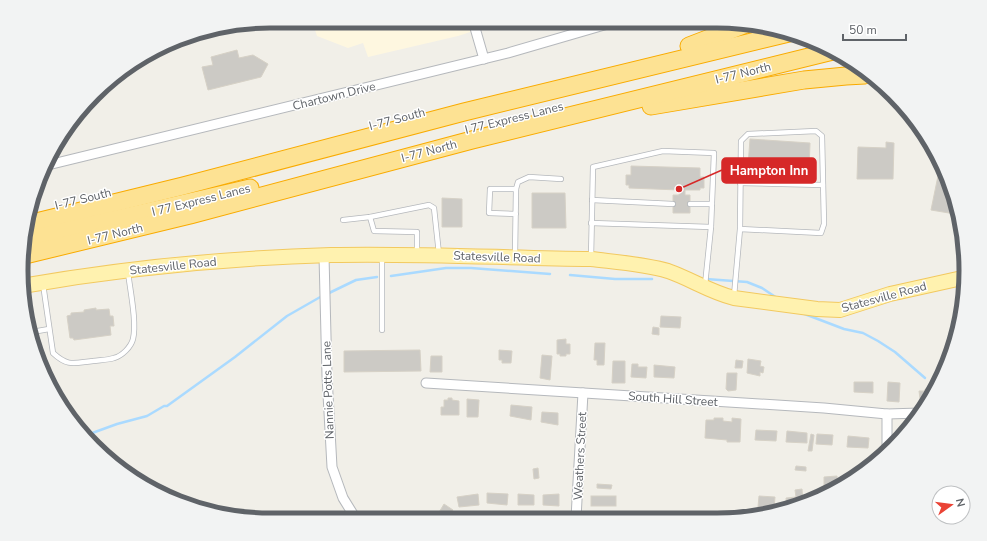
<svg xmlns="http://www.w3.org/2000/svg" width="987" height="541" font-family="'Nunito Sans',sans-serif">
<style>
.commercial{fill:#fef7e0}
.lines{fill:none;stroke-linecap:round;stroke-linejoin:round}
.stream{stroke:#aadaff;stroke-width:2.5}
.building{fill:#cccac5;stroke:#d6d1c6}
.service-casing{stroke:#b5b8bc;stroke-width:6}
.minor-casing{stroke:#b5b8bc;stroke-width:11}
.primary-casing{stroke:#f2c960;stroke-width:16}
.motorway-casing{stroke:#f9ab00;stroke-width:19}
.service{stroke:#fff;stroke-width:4.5}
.minor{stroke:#fff;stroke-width:9}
.primary{stroke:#fff2af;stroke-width:14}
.motorway{stroke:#fde293;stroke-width:17}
.labels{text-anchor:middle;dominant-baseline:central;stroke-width:3;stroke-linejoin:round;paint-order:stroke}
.street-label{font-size:12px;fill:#5f6368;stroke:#fff}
.rim{fill:none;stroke:#5f6368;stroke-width:5}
.leader{fill:none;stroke:#d62828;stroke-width:1.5}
.callout-dot{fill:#d62828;stroke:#fff;stroke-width:1.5}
.callout{fill:#d62828;stroke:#d62828;stroke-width:1.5}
.callout-label{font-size:13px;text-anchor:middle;font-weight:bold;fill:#fff}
</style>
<rect width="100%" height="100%" fill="#f1efe8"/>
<path class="commercial" d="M 312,21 L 504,21 L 458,36 L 368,57 L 363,43 L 348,48 L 317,36 Z"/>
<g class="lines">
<g class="stream">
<path d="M 570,275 L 615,279 L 652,279"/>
<path d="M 391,276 L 446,268 L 471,268 L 550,274"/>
<path d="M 706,279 L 747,282 L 762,288 L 777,298"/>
<path d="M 327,294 L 356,280 L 377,277"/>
<path d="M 802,313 L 844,329 L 863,333 L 878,341 L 895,352 L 925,378"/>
<path d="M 84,436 L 117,424 L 147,416 L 164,406 L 167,406 L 235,357 L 287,316 L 322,296"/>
</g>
</g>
<g class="building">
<path d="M 237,50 L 239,58 L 253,55 L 268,64 L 261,77 L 208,90 L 202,67 L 213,65 L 211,57 Z"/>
<path d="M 750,139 L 810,143 L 809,170 L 748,166 Z"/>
<path d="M 886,142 L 894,143 L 893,179 L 857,179 L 858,147 L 886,148 Z"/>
<path d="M 631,166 L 700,168 L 700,177 L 704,177 L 704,188 L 700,188 L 700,190 L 685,190 L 685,195 L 690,195 L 690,213 L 673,213 L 673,195 L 679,195 L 679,190 L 629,188 L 629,185 L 626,185 L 626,175 L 631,175 Z"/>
<path d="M 939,171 L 957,204 L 955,214 L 931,210 Z"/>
<path d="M 532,193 L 565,193 L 566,228 L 532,228 Z"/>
<path d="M 442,198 L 462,199 L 462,227 L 442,227 Z"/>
<path d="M 96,308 L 96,310 L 109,309 L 110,316 L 113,316 L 114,326 L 110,326 L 111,335 L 74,340 L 73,338 L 70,338 L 67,316 L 71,315 L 71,313 L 84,312 L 84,310 Z"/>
<path d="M 661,316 L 681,317 L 680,328 L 660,327 Z"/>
<path d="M 653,327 L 659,328 L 659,335 L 652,334 Z"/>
<path d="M 566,339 L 566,344 L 570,344 L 570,354 L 566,354 L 566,356 L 560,356 L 560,354 L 557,354 L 557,340 Z"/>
<path d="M 595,343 L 605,343 L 604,365 L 597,365 L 597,360 L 594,360 Z"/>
<path d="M 420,350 L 421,371 L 344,372 L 344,351 Z"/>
<path d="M 499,350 L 512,351 L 511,363 L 502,363 L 502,360 L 499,360 Z"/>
<path d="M 542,355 L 552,356 L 550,380 L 540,378 Z"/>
<path d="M 431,356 L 442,356 L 442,372 L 430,372 Z"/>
<path d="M 748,359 L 761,361 L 760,366 L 764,367 L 763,373 L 760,372 L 760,376 L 747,373 Z"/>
<path d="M 736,360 L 743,361 L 742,368 L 735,368 Z"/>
<path d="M 613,361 L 625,361 L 625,383 L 612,383 Z"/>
<path d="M 632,364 L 638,364 L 638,367 L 647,367 L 646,378 L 631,377 Z"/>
<path d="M 654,365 L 675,367 L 674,378 L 654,377 Z"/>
<path d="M 727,373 L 737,373 L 736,390 L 728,391 L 726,389 Z"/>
<path d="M 854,382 L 873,382 L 873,393 L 854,392 Z"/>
<path d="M 888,382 L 900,383 L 899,402 L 887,401 Z"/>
<path d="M 925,389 L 931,389 L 932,396 L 925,406 L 921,406 L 919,391 L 925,391 Z"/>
<path d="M 448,398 L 452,398 L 452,400 L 459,401 L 459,415 L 441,415 L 441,407 L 444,407 L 444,400 L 448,400 Z"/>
<path d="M 467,399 L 479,400 L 478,417 L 467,417 Z"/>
<path d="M 511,405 L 532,407 L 531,420 L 510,416 Z"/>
<path d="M 542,412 L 558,413 L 558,425 L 541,422 Z"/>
<path d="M 714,418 L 723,418 L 723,421 L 732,422 L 732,418 L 741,419 L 740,442 L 727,442 L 727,440 L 705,438 L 706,420 L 714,420 Z"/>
<path d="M 756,430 L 777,431 L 776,441 L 755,440 Z"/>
<path d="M 787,431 L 807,433 L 807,443 L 786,442 Z"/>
<path d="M 811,434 L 814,435 L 812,451 L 808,451 Z"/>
<path d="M 817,434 L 833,435 L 832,445 L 816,444 Z"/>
<path d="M 848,436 L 869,438 L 868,448 L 847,447 Z"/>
<path d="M 796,466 L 806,467 L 806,471 L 795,470 Z"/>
<path d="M 538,468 L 539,478 L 534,479 L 533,469 Z"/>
<path d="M 837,476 L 838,487 L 824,487 L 824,477 Z"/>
<path d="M 597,484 L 612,485 L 611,489 L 597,488 Z"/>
<path d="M 802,489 L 803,503 L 787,508 L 786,498 L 796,497 L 795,490 Z"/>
<path d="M 487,493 L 508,494 L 507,505 L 487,503 Z"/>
<path d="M 478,494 L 479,505 L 459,507 L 457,497 Z"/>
<path d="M 518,494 L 534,495 L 534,505 L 518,505 Z"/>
<path d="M 559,494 L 559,506 L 543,505 L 543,495 Z"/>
<rect x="591" y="496" width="25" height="10"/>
<path d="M 759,496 L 775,497 L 774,508 L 758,507 Z"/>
<path d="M 444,504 L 453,510 L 447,519 L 435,519 Z"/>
</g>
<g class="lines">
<g class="service-casing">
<g id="service">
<path d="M 363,21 L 365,27 L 392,21"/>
<path d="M 740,183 L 823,185"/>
<path d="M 516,189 L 518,182 L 529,177 L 561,179"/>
<path d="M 592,200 L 673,204"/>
<path d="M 690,204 L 712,204"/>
<path d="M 370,217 L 374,231 L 417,232 L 417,252"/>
<path d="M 343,220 L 370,217 L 429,205 L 434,208 L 439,254"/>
<path d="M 591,223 L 711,227"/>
<path d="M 515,256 L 516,189 L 490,189 L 489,213 L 516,214"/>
<path d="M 591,258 L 593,167 L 663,151 L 714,153 L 711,227 L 705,285"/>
<path d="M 43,284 L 53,353 C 68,367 74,363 93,361 C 100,360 108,360 114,358 C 122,356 131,347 133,339 C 137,322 130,290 128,272"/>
<path d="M 734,296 L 740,229 L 741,141 L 748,134 L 816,131 L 822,136 L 824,224 L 821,233 L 740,229"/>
<path d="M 382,330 L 382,257"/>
<path d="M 32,332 L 49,329"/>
</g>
</g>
<g class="minor-casing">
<g id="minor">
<path d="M 473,21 L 484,59"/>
<path d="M 48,165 L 508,53 L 618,21"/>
<path d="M 324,256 L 327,376 L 332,467 L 343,498 L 356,519"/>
<path d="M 426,383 L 824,408 L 887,414 L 920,413"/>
<path d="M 887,450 L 887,414"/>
<path d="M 576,518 L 583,393"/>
</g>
</g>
<g class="primary-casing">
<path id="primary" d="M 22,286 C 124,268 227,258 331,255 C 418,253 504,258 591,259 C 615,262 644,264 668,271 C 691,279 710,292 734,298 L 817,309 L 840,310 L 890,294 L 962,278"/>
</g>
<g class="motorway-casing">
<g id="motorway">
<path d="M 689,46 L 746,24"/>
<path d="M 651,106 L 804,80 L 846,76 L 865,75"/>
<path d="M 28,224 L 183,186 L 464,112 L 789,33"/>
<path d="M 26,240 L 250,188"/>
<path d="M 25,255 L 190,215 L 472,140 L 833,51"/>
</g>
</g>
<use href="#service" class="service"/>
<use href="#minor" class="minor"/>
<use href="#primary" class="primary"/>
<use href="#motorway" class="motorway"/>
</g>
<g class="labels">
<g class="street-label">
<text transform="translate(743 73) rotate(-14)">I-77 North</text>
<text transform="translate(334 96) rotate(-14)">Chartown Drive</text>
<text transform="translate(514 118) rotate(-14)">I 77 Express Lanes</text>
<text transform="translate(397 119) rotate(-15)">I-77 South</text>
<text transform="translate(429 151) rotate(-15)">I-77 North</text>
<text transform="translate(83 199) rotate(-14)">I-77 South</text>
<text transform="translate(201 200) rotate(-14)">I 77 Express Lanes</text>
<text transform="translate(115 234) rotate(-14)">I-77 North</text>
<text transform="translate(497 257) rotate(2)">Statesville Road</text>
<text transform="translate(173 266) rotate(-6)">Statesville Road</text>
<text transform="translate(884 297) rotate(-15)">Statesville Road</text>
<text transform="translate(328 390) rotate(-92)">Nannie Potts Lane</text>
<text transform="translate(673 399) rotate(4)">South Hill Street</text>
<text transform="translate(580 456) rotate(-87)">Weathers Street</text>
</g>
</g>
<path d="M0 0H987V541H0ZM270 28H717A242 242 0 0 1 959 270V271A242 242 0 0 1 717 513H270A242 242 0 0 1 28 271V270A242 242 0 0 1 270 28Z" fill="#f2f3f3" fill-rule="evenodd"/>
<path class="rim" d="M270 28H717A242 242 0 0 1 959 270V271A242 242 0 0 1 717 513H270A242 242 0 0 1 28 271V270A242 242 0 0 1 270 28Z"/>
<path class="leader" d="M679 189L722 170"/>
<circle class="callout-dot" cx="679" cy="189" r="4"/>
<rect class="callout" x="722" y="158" width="94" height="25" rx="4"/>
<g class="callout-label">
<text x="769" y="175">Hampton Inn</text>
</g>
<g transform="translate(951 505) rotate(76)"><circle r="19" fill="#ffffff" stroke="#bfc1c3"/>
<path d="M0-3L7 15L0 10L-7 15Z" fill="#ea4335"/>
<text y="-6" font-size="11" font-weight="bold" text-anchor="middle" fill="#5f6368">N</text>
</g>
<path d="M843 34v6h63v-6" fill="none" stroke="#5f6368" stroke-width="2"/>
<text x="849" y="34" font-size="12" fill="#5f6368" stroke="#ffffff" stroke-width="3" paint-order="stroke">50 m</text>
</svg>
